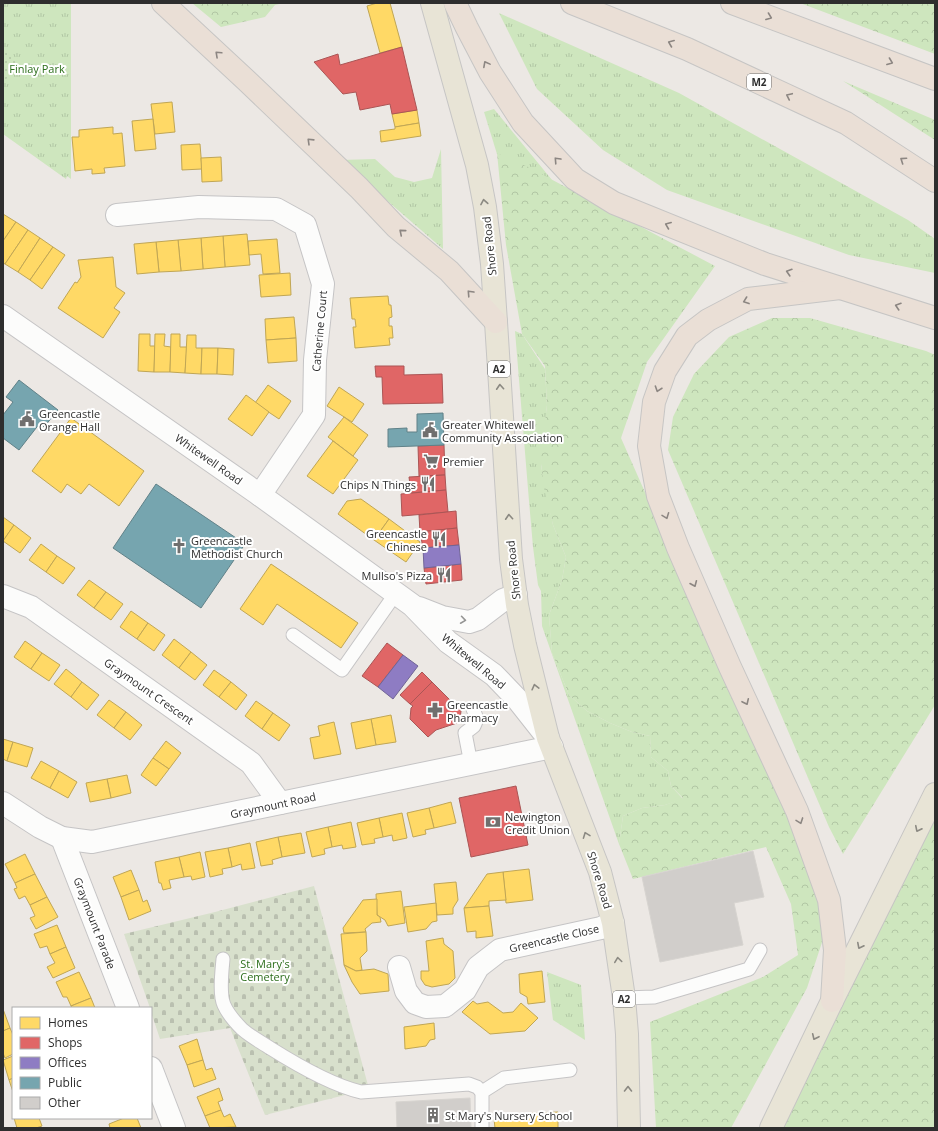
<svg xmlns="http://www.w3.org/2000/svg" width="938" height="1131" font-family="'Open Sans',sans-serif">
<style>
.grass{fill:url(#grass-tufts)}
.forest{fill:url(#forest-crowns)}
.cemetery{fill:url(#cemetery-stones)}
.garden{fill:url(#garden-dots)}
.homes{fill:#ffd966;stroke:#c0a655}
.shops{fill:#e06666;stroke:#ab5555}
.offices{fill:#8e7cc3;stroke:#716596}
.public{fill:#76a5af;stroke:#608188}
.building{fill:#d1cecb;stroke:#d7d4d0}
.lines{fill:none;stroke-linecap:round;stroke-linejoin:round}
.service-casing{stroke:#c5c4c5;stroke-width:15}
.minor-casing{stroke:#c5c4c5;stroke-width:24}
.tertiary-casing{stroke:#c5c4c5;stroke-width:24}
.primary-casing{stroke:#c6c5c4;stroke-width:24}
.motorway-casing{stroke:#c6c5c4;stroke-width:24}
.service{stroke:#fcfcfb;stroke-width:13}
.minor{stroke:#fcfcfb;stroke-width:22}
.tertiary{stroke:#fcfcfb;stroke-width:22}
.primary{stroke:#e8e4d6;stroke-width:22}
.motorway{stroke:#eadfd6;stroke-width:22}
.oneway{stroke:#8c8682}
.oneway2{stroke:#8b8982}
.oneway3{stroke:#959594}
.labels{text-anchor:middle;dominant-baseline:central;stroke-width:4;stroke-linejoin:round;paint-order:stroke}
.shield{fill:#fff;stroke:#6d6d6d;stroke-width:1}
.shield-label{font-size:10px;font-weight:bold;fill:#2e2e2e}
.park-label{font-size:11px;fill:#2c6e1b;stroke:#fff}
.street-label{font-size:11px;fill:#2e2e2e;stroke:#fff}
.poi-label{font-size:11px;fill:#2e2e2e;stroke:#fff;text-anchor:start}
</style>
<defs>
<pattern id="grass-tufts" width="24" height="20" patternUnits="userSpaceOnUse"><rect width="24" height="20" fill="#cee6be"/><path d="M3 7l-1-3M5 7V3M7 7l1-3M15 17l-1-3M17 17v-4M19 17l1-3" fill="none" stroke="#b1c6a4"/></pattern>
<pattern id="forest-crowns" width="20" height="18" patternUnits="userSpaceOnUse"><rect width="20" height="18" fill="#cee6be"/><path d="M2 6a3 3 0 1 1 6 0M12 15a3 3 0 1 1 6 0" fill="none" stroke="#b1c6a4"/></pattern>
<pattern id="cemetery-stones" width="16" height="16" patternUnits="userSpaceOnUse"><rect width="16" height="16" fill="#d8e0cc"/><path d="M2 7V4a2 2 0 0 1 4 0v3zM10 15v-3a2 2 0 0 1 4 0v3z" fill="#bac0b0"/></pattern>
<pattern id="garden-dots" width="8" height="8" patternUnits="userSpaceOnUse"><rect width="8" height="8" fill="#cee6be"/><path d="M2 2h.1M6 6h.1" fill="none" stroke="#b1c6a4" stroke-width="1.8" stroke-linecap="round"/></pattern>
</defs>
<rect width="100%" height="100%" fill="#ece8e4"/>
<g class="grass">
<path d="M 3,3 L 71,3 L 71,179 L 67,176 L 66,179 L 3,134 Z"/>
<path d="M 499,13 L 679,93 L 908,220 L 935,239 L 935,273 L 849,255 L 667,190 L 603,150 L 537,89 Z"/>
<path d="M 494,109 L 552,180 L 497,154 L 484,112 Z"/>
<path d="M 441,149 L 443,249 L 340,160 L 375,159 L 395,177 L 414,182 L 432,178 Z"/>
<path d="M 515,331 L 522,334 L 545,369 L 547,405 L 541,466 L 553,525 L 566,557 L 562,580 L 549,615 L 552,653 L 569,695 L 587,711 L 610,723 L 632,732 L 650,736 L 651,757 L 668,771 L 671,786 L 683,799 L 665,805 L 642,808 L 623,816 L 619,844 L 542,626 L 541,591 L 538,585 L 533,547 L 529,501 Z"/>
<path d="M 547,972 L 581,985 L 585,1040 L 553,1020 Z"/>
</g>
<g class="forest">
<path d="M 192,3 L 284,3 L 275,5 L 265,17 L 221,27 Z"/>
<path d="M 800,3 L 935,3 L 935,54 Z"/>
<path d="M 843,81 L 935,120 L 935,140 Z"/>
<path d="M 497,153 L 528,167 L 715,266 L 647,362 L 621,438 L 793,827 L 828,924 L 807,988 L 731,1128 L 656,1128 L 650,1022 L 763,977 L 798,955 L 791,904 L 766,847 L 633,879 L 619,844 L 623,816 L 642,808 L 665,805 L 683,798 L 671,786 L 668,771 L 651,757 L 650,736 L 632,732 L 610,723 L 587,711 L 569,695 L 552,653 L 549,615 L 562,580 L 566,557 L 553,525 L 544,488 L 540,456 L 547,406 L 545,366 L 522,334 L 506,245 Z"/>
<path d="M 772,318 L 810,318 L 926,351 L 935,355 L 935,705 L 843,854 L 829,827 L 668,450 L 673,417 L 694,374 L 729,337 Z"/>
<path d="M 935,794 L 935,1128 L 783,1128 L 879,908 Z"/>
</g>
<path class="cemetery" d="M 314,886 L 369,1089 L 265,1115 L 230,1028 L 160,1039 L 151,1012 L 151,1008 L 150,1008 L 124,934 L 215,912 Z"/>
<path class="garden" d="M 3,50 L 19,60 L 3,84 Z"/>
<g class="homes">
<path d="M 377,3 L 390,3 L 402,47 L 380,53 L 367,6 Z"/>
<path d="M 172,102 L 175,132 L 155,134 L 151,104 Z"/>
<path d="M 417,110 L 419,123 L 395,127 L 392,114 Z"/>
<path d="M 153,119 L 156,149 L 135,151 L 132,121 Z"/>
<path d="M 419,123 L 421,136 L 381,142 L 380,131 L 395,129 L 395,127 Z"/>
<path d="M 113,127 L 113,134 L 122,133 L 125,166 L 104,168 L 105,173 L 92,174 L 92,169 L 75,171 L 72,137 L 79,137 L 79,130 Z"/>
<path d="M 200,144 L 202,169 L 182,170 L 181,145 Z"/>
<path d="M 221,157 L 222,181 L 202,182 L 201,158 Z"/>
<path d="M 3,214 L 16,222 L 3,241 Z"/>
<path d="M 16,222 L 28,230 L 5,264 L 3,263 L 3,241 Z"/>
<path d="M 28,230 L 40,238 L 18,272 L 5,264 Z"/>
<path d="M 247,234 L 250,265 L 225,267 L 223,236 Z"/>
<path d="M 223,236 L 225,267 L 203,269 L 201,238 Z"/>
<path d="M 40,238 L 53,247 L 30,280 L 18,272 Z"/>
<path d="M 201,238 L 203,269 L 181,271 L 178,240 Z"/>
<path d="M 277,239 L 280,273 L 263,274 L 261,254 L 249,255 L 248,241 Z"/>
<path d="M 178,240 L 181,271 L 159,272 L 156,242 Z"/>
<path d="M 156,242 L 159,272 L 137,274 L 134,244 Z"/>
<path d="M 53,247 L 65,255 L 42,289 L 30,280 Z"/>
<path d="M 113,257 L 116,287 L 125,293 L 114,308 L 120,312 L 103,338 L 58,308 L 75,282 L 77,283 L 81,277 L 78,260 Z"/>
<path d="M 290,273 L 291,295 L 261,297 L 259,275 Z"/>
<path d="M 388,296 L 389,305 L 391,305 L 392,317 L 389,318 L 389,326 L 392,326 L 393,338 L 389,338 L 390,345 L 355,348 L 353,327 L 356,327 L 355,319 L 352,319 L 350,298 Z"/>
<path d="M 294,317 L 296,338 L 266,340 L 265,319 Z"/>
<path d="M 139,334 L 150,334 L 150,346 L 155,346 L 154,372 L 138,371 Z"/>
<path d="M 155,334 L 165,334 L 164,346 L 171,347 L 170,372 L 154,372 Z"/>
<path d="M 171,334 L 180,334 L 180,347 L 187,347 L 185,373 L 170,372 Z"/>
<path d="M 187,335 L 196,335 L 196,348 L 202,348 L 201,374 L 185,373 Z"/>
<path d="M 296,338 L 297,361 L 268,363 L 266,340 Z"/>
<path d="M 202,348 L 218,348 L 217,374 L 201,374 Z"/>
<path d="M 218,348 L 234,349 L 233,375 L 217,374 Z"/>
<path d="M 268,385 L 291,401 L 279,419 L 255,403 Z"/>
<path d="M 339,387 L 364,404 L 352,422 L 327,406 Z"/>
<path d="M 246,395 L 269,412 L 252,436 L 228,419 Z"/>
<path d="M 344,417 L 368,435 L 353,456 L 328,437 Z"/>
<path d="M 71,418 L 144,471 L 119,506 L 89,484 L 81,494 L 67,484 L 61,493 L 32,471 Z"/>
<path d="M 333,441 L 358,460 L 333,494 L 307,476 Z"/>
<path d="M 361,499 L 389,519 L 374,540 L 338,514 L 347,501 Z"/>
<path d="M 3,517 L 14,525 L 3,541 Z"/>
<path d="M 389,519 L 420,542 L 406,562 L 374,540 Z"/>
<path d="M 14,525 L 31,538 L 20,553 L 3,541 Z"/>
<path d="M 41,544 L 57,556 L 46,572 L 29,560 Z"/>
<path d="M 57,556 L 75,568 L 63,584 L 46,572 Z"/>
<path d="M 271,564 L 358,623 L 341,648 L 277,604 L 263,625 L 240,609 Z"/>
<path d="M 89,580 L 106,592 L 94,608 L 77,595 Z"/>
<path d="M 106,592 L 123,604 L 111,620 L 94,608 Z"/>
<path d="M 131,611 L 148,623 L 137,639 L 120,627 Z"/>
<path d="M 148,623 L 165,635 L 154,651 L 137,639 Z"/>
<path d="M 174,639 L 191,652 L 179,668 L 162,655 Z"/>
<path d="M 25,641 L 42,653 L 31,669 L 14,657 Z"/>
<path d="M 191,652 L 207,665 L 195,680 L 179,668 Z"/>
<path d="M 42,653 L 60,665 L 49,681 L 31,669 Z"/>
<path d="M 66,669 L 82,682 L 71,697 L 54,684 Z"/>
<path d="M 214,670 L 231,682 L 219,697 L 203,685 Z"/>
<path d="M 82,682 L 99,695 L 87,710 L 71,697 Z"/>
<path d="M 231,682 L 247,695 L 236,710 L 219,697 Z"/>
<path d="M 109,700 L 126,712 L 114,728 L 97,715 Z"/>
<path d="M 256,701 L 273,713 L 262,729 L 245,716 Z"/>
<path d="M 126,712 L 142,725 L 130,740 L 114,728 Z"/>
<path d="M 273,713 L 290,725 L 279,741 L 262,729 Z"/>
<path d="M 391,715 L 396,742 L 376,745 L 371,719 Z"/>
<path d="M 371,719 L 376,745 L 356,749 L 351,723 Z"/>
<path d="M 334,722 L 341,754 L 314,759 L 310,738 L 320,736 L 318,726 Z"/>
<path d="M 3,739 L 13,742 L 7,761 L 3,759 Z"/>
<path d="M 166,741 L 181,753 L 169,769 L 153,758 Z"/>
<path d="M 13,742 L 33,748 L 27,767 L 7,761 Z"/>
<path d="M 153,758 L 169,769 L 156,786 L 141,775 Z"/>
<path d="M 41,761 L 59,771 L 50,788 L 31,778 Z"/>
<path d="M 59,771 L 77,782 L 68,798 L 50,788 Z"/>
<path d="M 127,775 L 131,793 L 111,798 L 107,779 Z"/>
<path d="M 107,779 L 111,798 L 90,802 L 86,783 Z"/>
<path d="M 451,802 L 456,823 L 434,828 L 429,808 Z"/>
<path d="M 429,808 L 434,828 L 425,830 L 426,834 L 413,837 L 407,813 Z"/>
<path d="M 402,813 L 407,838 L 393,841 L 392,835 L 383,837 L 379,818 Z"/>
<path d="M 379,818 L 383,837 L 374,839 L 375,843 L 362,845 L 357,823 Z"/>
<path d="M 351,822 L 356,847 L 343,849 L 342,845 L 332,847 L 328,827 Z"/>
<path d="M 328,827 L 332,847 L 324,849 L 325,854 L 312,857 L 306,832 Z"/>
<path d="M 301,833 L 305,853 L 282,857 L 278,837 Z"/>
<path d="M 278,837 L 282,857 L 272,860 L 273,864 L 261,866 L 256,842 Z"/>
<path d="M 250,843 L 255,868 L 242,870 L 241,864 L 232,867 L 228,848 Z"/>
<path d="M 228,848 L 232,867 L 222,869 L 223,874 L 210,877 L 205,852 Z"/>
<path d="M 200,852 L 205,877 L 192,880 L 191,876 L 184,877 L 179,857 Z"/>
<path d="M 25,854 L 35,874 L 15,883 L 5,864 Z"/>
<path d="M 179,857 L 184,877 L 169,880 L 171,888 L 163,890 L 161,883 L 159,883 L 155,862 Z"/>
<path d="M 529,869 L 533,900 L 506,903 L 503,872 Z"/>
<path d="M 131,870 L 139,890 L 121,897 L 113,877 Z"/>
<path d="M 503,872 L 506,900 L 489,901 L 489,906 L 464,908 L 487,874 Z"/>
<path d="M 35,874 L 47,897 L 30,905 L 25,896 L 19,899 L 14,889 L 17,888 L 15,883 Z"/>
<path d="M 456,882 L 458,900 L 453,908 L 453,914 L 437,915 L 434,884 Z"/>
<path d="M 139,890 L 143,902 L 147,900 L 151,911 L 129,920 L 121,897 Z"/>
<path d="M 401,891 L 405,923 L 388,926 L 385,920 L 377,915 L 376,894 Z"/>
<path d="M 47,897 L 58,917 L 36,929 L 30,918 L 35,916 L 30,905 Z"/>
<path d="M 377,899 L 377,915 L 380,917 L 381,922 L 372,923 L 365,929 L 366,932 L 344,933 L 343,928 L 363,900 Z"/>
<path d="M 436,903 L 437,921 L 432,922 L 426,929 L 408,932 L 404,907 Z"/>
<path d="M 489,906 L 493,936 L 476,938 L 476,931 L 467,932 L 464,908 Z"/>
<path d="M 57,925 L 66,947 L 50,954 L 47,946 L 40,948 L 34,934 Z"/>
<path d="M 366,932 L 367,951 L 360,958 L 362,970 L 356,971 L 344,965 L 341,934 Z"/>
<path d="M 443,938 L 444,944 L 453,951 L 455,978 L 449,984 L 432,987 L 425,985 L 421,979 L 421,971 L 429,971 L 426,941 Z"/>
<path d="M 66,947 L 75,968 L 53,978 L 47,967 L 55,963 L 50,954 Z"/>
<path d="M 344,965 L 356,971 L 374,969 L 388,974 L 389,991 L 360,994 L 352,982 Z"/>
<path d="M 542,971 L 545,1002 L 528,1004 L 527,997 L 520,993 L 519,974 Z"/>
<path d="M 79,972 L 91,998 L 71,1006 L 67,997 L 63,997 L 56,982 Z"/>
<path d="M 91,998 L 95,1008 L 72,1008 L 71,1006 Z"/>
<path d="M 473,1001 L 477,1004 L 488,1002 L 503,1013 L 513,1012 L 521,1003 L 538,1018 L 525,1031 L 490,1034 L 462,1012 Z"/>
<path d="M 3,1009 L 10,1028 L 3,1031 Z"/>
<path d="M 434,1023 L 435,1039 L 430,1040 L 426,1046 L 405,1049 L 404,1027 Z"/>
<path d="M 10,1028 L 13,1035 L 13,1054 L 5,1058 L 3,1053 L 3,1031 Z"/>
<path d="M 197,1039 L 203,1060 L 187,1065 L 179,1046 Z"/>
<path d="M 13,1056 L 13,1078 L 9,1080 L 3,1060 Z"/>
<path d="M 203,1060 L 206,1070 L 212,1068 L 216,1079 L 194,1087 L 187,1065 Z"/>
<path d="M 13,1078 L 13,1092 L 9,1080 Z"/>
<path d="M 219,1088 L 223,1100 L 218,1102 L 221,1110 L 205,1116 L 197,1097 Z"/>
<path d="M 221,1110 L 224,1117 L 230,1114 L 236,1127 L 210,1128 L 205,1116 Z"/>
<path d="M 558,1112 L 558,1128 L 495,1128 L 494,1119 L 518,1118 L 518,1114 Z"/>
<path d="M 14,1118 L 39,1118 L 42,1126 L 36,1128 L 17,1128 Z"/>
<path d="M 124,1118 L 137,1118 L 141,1128 L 110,1128 L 109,1124 Z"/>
</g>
<g class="shops">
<path d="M 402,47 L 417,110 L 392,114 L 390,104 L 360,110 L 356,92 L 343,94 L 314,62 L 338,54 L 340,65 Z"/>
<path d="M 375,366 L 404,366 L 404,375 L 442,374 L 443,403 L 383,404 L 382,377 L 376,377 Z"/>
<path d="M 444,445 L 445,475 L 419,476 L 418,446 Z"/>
<path d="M 445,475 L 446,490 L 411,493 L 409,477 Z"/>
<path d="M 446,490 L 448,512 L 402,516 L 401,494 Z"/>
<path d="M 456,511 L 457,528 L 420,532 L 419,515 Z"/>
<path d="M 457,528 L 459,545 L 423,548 L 420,532 Z"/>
<path d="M 461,564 L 462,580 L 426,584 L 424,568 Z"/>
<path d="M 387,643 L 403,655 L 378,687 L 362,676 Z"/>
<path d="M 422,672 L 432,682 L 410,704 L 400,695 Z"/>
<path d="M 432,682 L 461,711 L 460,719 L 457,723 L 436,730 L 428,737 L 410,719 L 411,708 L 413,706 L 410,704 Z"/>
<path d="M 516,786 L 528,845 L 471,857 L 459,798 Z"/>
</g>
<g class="offices">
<path d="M 459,545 L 461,564 L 424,568 L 423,548 Z"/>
<path d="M 403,655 L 418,666 L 393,699 L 378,687 Z"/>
</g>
<g class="public">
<path d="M 19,380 L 58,410 L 44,427 L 40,423 L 19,450 L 3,438 L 3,415 L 13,402 L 6,397 Z"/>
<path d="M 443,413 L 444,445 L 388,447 L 388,429 L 407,428 L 407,432 L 417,432 L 417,414 Z"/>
<path d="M 156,484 L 245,544 L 201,608 L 113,548 Z"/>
</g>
<g class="building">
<path d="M 753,851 L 764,897 L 734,903 L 743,945 L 660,962 L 642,877 Z"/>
<path d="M 470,1098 L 471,1128 L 397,1128 L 396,1102 Z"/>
</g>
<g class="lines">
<g class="service-casing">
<g id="service">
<path d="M 293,635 L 342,670 L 396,593"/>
<path d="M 471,764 L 465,733 L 474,726 L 477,719 L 473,709"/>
<path d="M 223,959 C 222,971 219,994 224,1005 C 228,1014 235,1022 242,1029 C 251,1037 261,1042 270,1048 C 297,1065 331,1085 361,1092 L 469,1084 L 477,1087 L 482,1092"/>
<path d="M 624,998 L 654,997 L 749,969 L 760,950"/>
<path d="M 482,1128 L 482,1092 L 504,1078 L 570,1070"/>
</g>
</g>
<g class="minor-casing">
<g id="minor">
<path d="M 117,215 L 199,207 L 276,209 L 305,225 L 323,284 L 315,360 L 314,415 L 260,495"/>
<path d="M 3,596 L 31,607 L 251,763 L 280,803"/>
<path d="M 3,803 L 40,827 L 62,838 L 92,842 L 552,747"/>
<path d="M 62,838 L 128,1008"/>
<path d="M 399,967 L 406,991 L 415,1003 L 426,1007 L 445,1006 L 465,990 L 478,967 L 500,950 L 601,928 L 613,923"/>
<path d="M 151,1068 L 174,1128"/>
</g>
</g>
<g class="tertiary-casing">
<g id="tertiary">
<path d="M 3,316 L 260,495 L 412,605 L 448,642 L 494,675 L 518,700 L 548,738"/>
<path d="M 419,608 L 442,617 L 469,622 L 478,619 L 503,600 L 516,595"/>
</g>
</g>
<g class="primary-casing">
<g id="primary">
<path d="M 432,3 L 477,165 L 485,207 L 492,264 L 496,322 L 511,559 L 517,605 L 525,645 L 548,738 L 600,872 L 613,923 L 624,998 L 627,1034 L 629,1128"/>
<path d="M 771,1128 L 832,1001 L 935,794"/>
</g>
</g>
<g class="motorway-casing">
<g id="motorway">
<path d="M 163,3 L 247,81 L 359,188 L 396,227 L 449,271 L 496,322"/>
<path d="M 455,3 L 467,28 L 490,72 L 523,123 L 575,179 L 614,203 L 765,264 L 935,318"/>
<path d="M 572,3 L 687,49 L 846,123 L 935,181"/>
<path d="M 732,3 L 935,79"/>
<path d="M 832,1001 L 835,950 L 829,900 L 797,811 L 730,667 L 678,548 L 658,496 L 649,446 L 654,402 L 665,371 L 687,336 L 708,320 L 748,299 L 840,288"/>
</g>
</g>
<use href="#service" class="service"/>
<use href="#minor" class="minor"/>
<use href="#tertiary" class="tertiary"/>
<use href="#primary" class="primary"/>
<use href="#motorway" class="motorway"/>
</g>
<defs><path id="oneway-chevron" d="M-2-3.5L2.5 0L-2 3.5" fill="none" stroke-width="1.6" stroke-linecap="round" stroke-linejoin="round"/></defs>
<g class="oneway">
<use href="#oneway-chevron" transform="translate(769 17) rotate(21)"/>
<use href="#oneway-chevron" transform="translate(671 43) rotate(-158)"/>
<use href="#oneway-chevron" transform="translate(218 54) rotate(-137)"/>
<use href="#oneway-chevron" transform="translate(890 62) rotate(21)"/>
<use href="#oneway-chevron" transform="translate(486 64) rotate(-118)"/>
<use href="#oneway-chevron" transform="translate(789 96) rotate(-155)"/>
<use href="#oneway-chevron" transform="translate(310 141) rotate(-136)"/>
<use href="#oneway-chevron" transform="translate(557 160) rotate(-133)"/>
<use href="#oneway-chevron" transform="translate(903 160) rotate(-146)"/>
<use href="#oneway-chevron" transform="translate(668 225) rotate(-158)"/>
<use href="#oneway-chevron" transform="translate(402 232) rotate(-140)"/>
<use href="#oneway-chevron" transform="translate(789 272) rotate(-163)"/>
<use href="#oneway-chevron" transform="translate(470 293) rotate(-133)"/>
<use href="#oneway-chevron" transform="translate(746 301) rotate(160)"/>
<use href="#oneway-chevron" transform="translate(898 306) rotate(-162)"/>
<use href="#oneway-chevron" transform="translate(658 389) rotate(109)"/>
<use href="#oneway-chevron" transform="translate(666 516) rotate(69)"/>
<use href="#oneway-chevron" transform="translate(694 584) rotate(67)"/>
<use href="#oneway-chevron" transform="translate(746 702) rotate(65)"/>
<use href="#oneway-chevron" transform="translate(800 821) rotate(70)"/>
</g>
<g class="oneway2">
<use href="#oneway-chevron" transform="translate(484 202) rotate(-100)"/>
<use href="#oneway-chevron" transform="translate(500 387) rotate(-94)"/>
<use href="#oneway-chevron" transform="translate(509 517) rotate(-94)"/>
<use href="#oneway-chevron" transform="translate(535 687) rotate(-104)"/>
<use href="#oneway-chevron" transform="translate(918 829) rotate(116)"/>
<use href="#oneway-chevron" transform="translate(586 835) rotate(-111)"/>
<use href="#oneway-chevron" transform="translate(860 946) rotate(117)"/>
<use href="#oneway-chevron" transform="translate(618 960) rotate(-98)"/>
<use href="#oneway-chevron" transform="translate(815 1037) rotate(115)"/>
<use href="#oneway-chevron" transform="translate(628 1089) rotate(-90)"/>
</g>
<use class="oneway3" href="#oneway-chevron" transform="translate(463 620) rotate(8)"/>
<defs>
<g id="civic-bare" transform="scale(1.2)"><path d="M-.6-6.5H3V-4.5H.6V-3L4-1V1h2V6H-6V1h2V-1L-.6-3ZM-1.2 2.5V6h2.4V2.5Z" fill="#706f6e" stroke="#fff" stroke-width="2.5" paint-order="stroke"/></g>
<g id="supermarket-bare" transform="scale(1.2)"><path d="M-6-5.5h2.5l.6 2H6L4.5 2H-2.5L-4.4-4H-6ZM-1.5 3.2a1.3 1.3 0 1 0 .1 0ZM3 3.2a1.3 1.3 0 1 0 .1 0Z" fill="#706f6e" stroke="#fff" stroke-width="2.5" paint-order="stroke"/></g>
<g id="restaurant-bare" transform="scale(1.2)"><path d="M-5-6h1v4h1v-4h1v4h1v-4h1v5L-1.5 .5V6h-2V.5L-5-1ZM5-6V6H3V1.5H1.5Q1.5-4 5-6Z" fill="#706f6e" stroke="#fff" stroke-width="2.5" paint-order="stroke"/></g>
<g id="church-bare" transform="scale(1.2)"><path d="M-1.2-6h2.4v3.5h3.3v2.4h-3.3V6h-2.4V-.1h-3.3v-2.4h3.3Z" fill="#706f6e" stroke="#fff" stroke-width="2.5" paint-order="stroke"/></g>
<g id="pharmacy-bare" transform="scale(1.2)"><path d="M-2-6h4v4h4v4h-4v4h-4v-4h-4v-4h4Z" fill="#706f6e" stroke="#fff" stroke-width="2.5" paint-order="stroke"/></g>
<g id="bank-bare" transform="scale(1.2)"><path d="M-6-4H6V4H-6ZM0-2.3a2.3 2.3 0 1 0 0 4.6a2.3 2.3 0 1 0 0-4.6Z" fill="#706f6e" stroke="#fff" stroke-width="2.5" paint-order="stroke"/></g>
<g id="building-bare" transform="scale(1.2)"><path d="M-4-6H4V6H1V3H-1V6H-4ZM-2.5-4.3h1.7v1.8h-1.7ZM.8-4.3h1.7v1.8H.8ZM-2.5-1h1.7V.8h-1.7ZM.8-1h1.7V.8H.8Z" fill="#706f6e" stroke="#fff" stroke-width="2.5" paint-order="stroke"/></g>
</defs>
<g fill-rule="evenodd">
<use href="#civic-bare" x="27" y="419"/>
<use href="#civic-bare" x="430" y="430"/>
<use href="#supermarket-bare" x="431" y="461"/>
<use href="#restaurant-bare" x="428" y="484"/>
<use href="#restaurant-bare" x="439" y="539"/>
<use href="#church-bare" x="179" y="546"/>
<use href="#restaurant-bare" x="444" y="575"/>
<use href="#pharmacy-bare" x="435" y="710"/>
<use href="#bank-bare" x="493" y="822"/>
<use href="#building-bare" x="433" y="1115"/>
</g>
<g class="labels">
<g class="shield">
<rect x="747" y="74" width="24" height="16" rx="3"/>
<rect x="488" y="361" width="22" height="16" rx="3"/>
<rect x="613" y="991" width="22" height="16" rx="3"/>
</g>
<g class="shield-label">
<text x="759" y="82">M2</text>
<text x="499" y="369">A2</text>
<text x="624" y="999">A2</text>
</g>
<g class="park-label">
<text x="37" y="68">Finlay Park</text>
<text x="265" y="963">St. Mary's<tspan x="265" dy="13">Cemetery</tspan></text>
</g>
<g class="street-label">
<text transform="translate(489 246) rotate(-96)">Shore Road</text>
<text transform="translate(319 331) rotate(-85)">Catherine Court</text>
<text transform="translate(209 459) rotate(35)">Whitewell Road</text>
<text transform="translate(513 570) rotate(-96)">Shore Road</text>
<text transform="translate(474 661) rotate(40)">Whitewell Road</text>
<text transform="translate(149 691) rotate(35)">Graymount Crescent</text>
<text transform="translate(273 805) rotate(-12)">Graymount Road</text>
<text transform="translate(600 880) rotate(73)">Shore Road</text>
<text transform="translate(95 923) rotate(69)">Graymount Parade</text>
<text transform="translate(554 938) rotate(-13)">Greencastle Close</text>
</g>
<g class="poi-label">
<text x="39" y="413">Greencastle<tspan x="39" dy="13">Orange Hall</tspan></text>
<text x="442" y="424">Greater Whitewell<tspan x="442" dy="13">Community Association</tspan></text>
<text x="443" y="461">Premier</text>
<text x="416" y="484" text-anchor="end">Chips N Things</text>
<text x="427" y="533" text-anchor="end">Greencastle<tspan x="427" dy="13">Chinese</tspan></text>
<text x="191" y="540">Greencastle<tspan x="191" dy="13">Methodist Church</tspan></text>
<text x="432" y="575" text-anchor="end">Mullso's Pizza</text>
<text x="447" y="704">Greencastle<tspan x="447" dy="13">Pharmacy</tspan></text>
<text x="505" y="816">Newington<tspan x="505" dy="13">Credit Union</tspan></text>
<text x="445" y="1115">St Mary's Nursery School</text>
</g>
</g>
<rect width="938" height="1131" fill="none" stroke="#2e2e2e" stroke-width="8"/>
<rect x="12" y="1007" width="140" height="112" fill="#ffffff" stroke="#ababab"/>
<rect x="20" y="1017" width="20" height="12" fill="#ffd966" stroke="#ababab"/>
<text x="48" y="1027" font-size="12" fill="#2e2e2e">Homes</text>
<rect x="20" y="1037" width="20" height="12" fill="#e06666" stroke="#ababab"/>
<text x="48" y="1047" font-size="12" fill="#2e2e2e">Shops</text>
<rect x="20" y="1057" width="20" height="12" fill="#8e7cc3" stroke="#ababab"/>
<text x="48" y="1067" font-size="12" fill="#2e2e2e">Offices</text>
<rect x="20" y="1077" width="20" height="12" fill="#76a5af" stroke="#ababab"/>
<text x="48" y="1087" font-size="12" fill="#2e2e2e">Public</text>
<rect x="20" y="1097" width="20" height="12" fill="#d1cecb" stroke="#ababab"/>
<text x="48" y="1107" font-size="12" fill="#2e2e2e">Other</text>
</svg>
